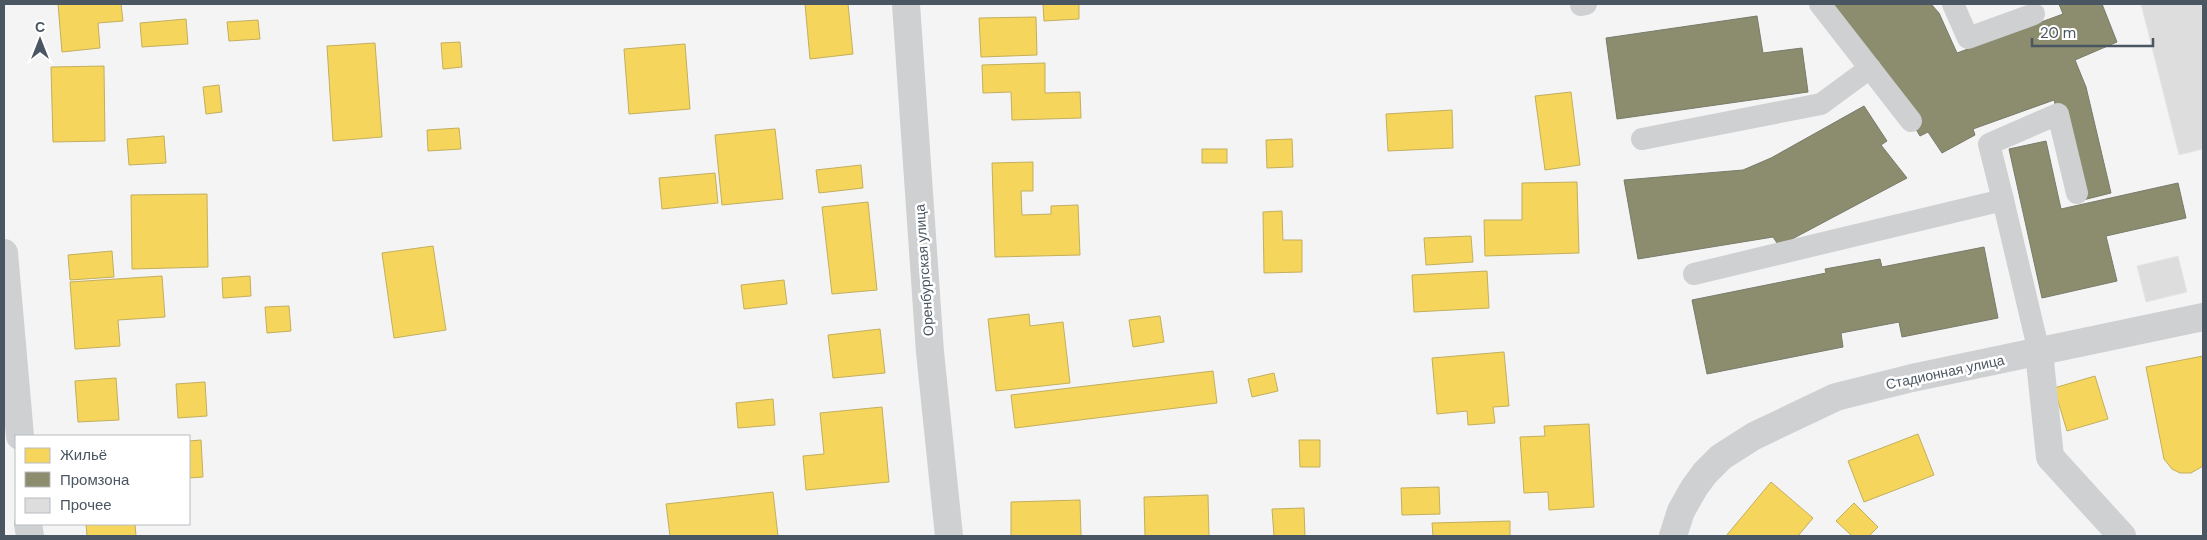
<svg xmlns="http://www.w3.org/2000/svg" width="2207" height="540" font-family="'DM Sans',sans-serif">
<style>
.homes{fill:#f6d55c;stroke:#c2af5e}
.industry{fill:#8c8c6e;stroke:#787c6a}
.building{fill:#ddddde;stroke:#e5e6e7}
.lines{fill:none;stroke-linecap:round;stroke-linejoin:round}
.lane{stroke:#ced0d2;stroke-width:22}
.street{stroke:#ced0d2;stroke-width:28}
.labels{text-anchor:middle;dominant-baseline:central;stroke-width:5;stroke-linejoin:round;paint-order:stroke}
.street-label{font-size:14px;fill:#4a5661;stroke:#fff}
</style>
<rect width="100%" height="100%" fill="#f4f4f4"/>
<g class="homes">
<path d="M 58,4 L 121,4 L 123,21 L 98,23 L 100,48 L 62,52 Z"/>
<path d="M 805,4 L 848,4 L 853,54 L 810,59 Z"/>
<path d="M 1043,4 L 1079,4 L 1079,19 L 1044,21 Z"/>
<path d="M 1036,17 L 1037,55 L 981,57 L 979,18 Z"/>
<path d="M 186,19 L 188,44 L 142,47 L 140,23 Z"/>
<path d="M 258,20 L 260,39 L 229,41 L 227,22 Z"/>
<path d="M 460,42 L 462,67 L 443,69 L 441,43 Z"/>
<path d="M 375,43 L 382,137 L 333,141 L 327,46 Z"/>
<path d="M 685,44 L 690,109 L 629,114 L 624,49 Z"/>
<path d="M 1045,63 L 1045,93 L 1080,92 L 1081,118 L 1012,120 L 1011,92 L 983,93 L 982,65 Z"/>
<path d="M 104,66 L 105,141 L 53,142 L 51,67 Z"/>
<path d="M 219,85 L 222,112 L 206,114 L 203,87 Z"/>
<path d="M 1571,92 L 1580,165 L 1545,170 L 1535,96 Z"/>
<path d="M 1452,110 L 1453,148 L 1388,151 L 1386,114 Z"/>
<path d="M 459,128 L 461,149 L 428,151 L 427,130 Z"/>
<path d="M 775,129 L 783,199 L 722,205 L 715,135 Z"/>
<path d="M 164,136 L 166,163 L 129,165 L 127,139 Z"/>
<path d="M 1292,139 L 1293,167 L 1267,168 L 1266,140 Z"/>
<rect x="1202" y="149" width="25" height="14"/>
<path d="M 1033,162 L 1033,191 L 1021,191 L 1022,215 L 1051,214 L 1051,206 L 1078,205 L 1080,255 L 995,257 L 992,163 Z"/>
<path d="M 861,165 L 863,188 L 819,193 L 816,170 Z"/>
<path d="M 715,173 L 718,203 L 662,209 L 659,178 Z"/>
<path d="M 1577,182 L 1579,253 L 1485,256 L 1484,220 L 1522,220 L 1522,183 Z"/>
<path d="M 207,194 L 208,267 L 132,269 L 131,195 Z"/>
<path d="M 868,202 L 877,290 L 832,294 L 822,207 Z"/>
<path d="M 1282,211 L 1283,240 L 1302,240 L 1302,272 L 1264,273 L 1263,212 Z"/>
<path d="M 1471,236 L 1473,262 L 1426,265 L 1424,238 Z"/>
<path d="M 433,246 L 446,330 L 394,338 L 382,253 Z"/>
<path d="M 112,251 L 114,277 L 70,280 L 68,255 Z"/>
<path d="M 1487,271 L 1489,308 L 1414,312 L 1412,275 Z"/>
<path d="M 162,276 L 165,317 L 118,320 L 120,346 L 75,349 L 70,282 Z"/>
<path d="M 250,276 L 251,296 L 223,298 L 222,278 Z"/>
<path d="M 784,280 L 787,304 L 744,309 L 741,285 Z"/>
<path d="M 289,306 L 291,331 L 267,333 L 265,307 Z"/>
<path d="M 1029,314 L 1030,326 L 1063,322 L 1070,383 L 996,391 L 988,319 Z"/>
<path d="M 1160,316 L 1164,342 L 1133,347 L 1129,320 Z"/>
<path d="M 880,329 L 885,373 L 833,378 L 828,335 Z"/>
<path d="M 1504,352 L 1509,406 L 1493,407 L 1495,423 L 1468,425 L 1467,411 L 1437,414 L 1432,358 Z"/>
<path d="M 2203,356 L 2203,466 L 2191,473 L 2180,473 L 2172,469 L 2164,459 L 2146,367 Z"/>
<path d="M 1213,371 L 1217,403 L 1015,428 L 1011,395 Z"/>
<path d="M 1274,373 L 1278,391 L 1252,397 L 1248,379 Z"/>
<path d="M 2095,376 L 2108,419 L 2067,431 L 2054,388 Z"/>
<path d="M 116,378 L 119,420 L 78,422 L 75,381 Z"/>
<path d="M 205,382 L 207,416 L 178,418 L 176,384 Z"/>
<path d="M 773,399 L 775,425 L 738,428 L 736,403 Z"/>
<path d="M 882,407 L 889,482 L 806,490 L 803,456 L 824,454 L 820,413 Z"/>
<path d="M 1589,424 L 1594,507 L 1549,510 L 1548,492 L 1524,493 L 1520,437 L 1545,436 L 1544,426 Z"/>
<path d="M 1918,434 L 1934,475 L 1864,502 L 1848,461 Z"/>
<path d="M 201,440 L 203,477 L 189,478 L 189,441 Z"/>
<path d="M 1299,440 L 1320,440 L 1320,467 L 1300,467 Z"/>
<path d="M 1771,482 L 1813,518 L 1798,536 L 1726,536 Z"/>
<path d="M 1439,487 L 1440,514 L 1402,515 L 1401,488 Z"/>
<path d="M 773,492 L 778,536 L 670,536 L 666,504 Z"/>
<path d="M 1208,495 L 1209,536 L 1145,536 L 1144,497 Z"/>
<path d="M 1080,500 L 1081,536 L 1011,536 L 1011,502 Z"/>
<path d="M 1854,503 L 1878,527 L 1869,536 L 1852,536 L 1836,521 Z"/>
<path d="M 1304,508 L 1305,536 L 1274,536 L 1272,509 Z"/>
<path d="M 1510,521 L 1510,536 L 1433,536 L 1432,523 Z"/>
<path d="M 86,524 L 135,524 L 136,536 L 87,536 Z"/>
</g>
<g class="industry">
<path d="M 1827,4 L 1931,4 L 1939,13 L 1957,53 L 2063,14 L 2059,4 L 2102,4 L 2117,42 L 2075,60 L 2086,87 L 2111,193 L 2079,201 L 2054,100 L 1973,129 L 1975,135 L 1942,153 L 1928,132 L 1920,136 L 1877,64 Z"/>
<path d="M 1757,16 L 1763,53 L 1802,48 L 1808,92 L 1617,119 L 1606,38 Z"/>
<path d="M 1864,106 L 1887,141 L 1881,145 L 1907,178 L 1779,246 L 1773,237 L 1638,259 L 1624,180 L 1743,170 L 1771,158 Z"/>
<path d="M 2046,141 L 2061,209 L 2178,183 L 2186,218 L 2106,236 L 2117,281 L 2042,298 L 2009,149 Z"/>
<path d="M 1984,247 L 1998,318 L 1902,337 L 1899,322 L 1841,333 L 1843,347 L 1707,374 L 1692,300 L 1826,273 L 1825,269 L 1880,259 L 1882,267 Z"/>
</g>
<g class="building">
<path d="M 2141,4 L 2202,4 L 2203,149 L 2179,155 Z"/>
<path d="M 2178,256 L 2187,292 L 2146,302 L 2137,266 Z"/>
</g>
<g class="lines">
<g class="lane">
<path d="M 1820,4 L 1911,121"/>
<path d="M 1953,4 L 1968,38 L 2034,14"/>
<path d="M 1581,5 L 1586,4"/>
<path d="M 1642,139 L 1821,104 L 1870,68"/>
<path d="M 2003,200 L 1989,144 L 2058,114 L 2077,193"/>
<path d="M 1694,274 L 2003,200 L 2039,352"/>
</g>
<g class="street">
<path d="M 906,4 L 930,352 L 949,536"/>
<path d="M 4,253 L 20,436"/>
<path d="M 2039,352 L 2050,457 L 2122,536"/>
<path d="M 28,524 L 30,536"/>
<path d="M 1673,536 L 1681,511 L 1694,488 L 1705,473 L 1721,457 L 1754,436 L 1836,397 L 1912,378 L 2203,317"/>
</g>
</g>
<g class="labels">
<g class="street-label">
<text transform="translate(924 270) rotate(-94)">Оренбургская улица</text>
<text transform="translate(1945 372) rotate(-12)">Стадионная улица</text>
</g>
</g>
<rect width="2207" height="540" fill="none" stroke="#4a5661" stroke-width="10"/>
<rect x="15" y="435" width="175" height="90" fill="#ffffff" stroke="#b7bbc0"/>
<rect x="25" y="448" width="25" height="15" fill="#f6d55c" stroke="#b7bbc0"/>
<text x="60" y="460" font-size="15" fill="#4a5661">Жильё</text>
<rect x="25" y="472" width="25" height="15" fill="#8c8c6e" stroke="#b7bbc0"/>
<text x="60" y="485" font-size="15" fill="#4a5661">Промзона</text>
<rect x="25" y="498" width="25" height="15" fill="#ddddde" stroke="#b7bbc0"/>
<text x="60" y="510" font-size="15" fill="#4a5661">Прочее</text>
<g transform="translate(40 40)" stroke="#ffffff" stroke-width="4" paint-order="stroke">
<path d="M0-4L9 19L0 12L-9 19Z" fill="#4a5661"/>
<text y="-8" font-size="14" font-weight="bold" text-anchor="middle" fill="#4a5661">С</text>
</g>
<path d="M2032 38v8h121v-8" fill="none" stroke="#4a5661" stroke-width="2.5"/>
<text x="2040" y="38" font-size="15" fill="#4a5661" stroke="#ffffff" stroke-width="4" paint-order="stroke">20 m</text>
</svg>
